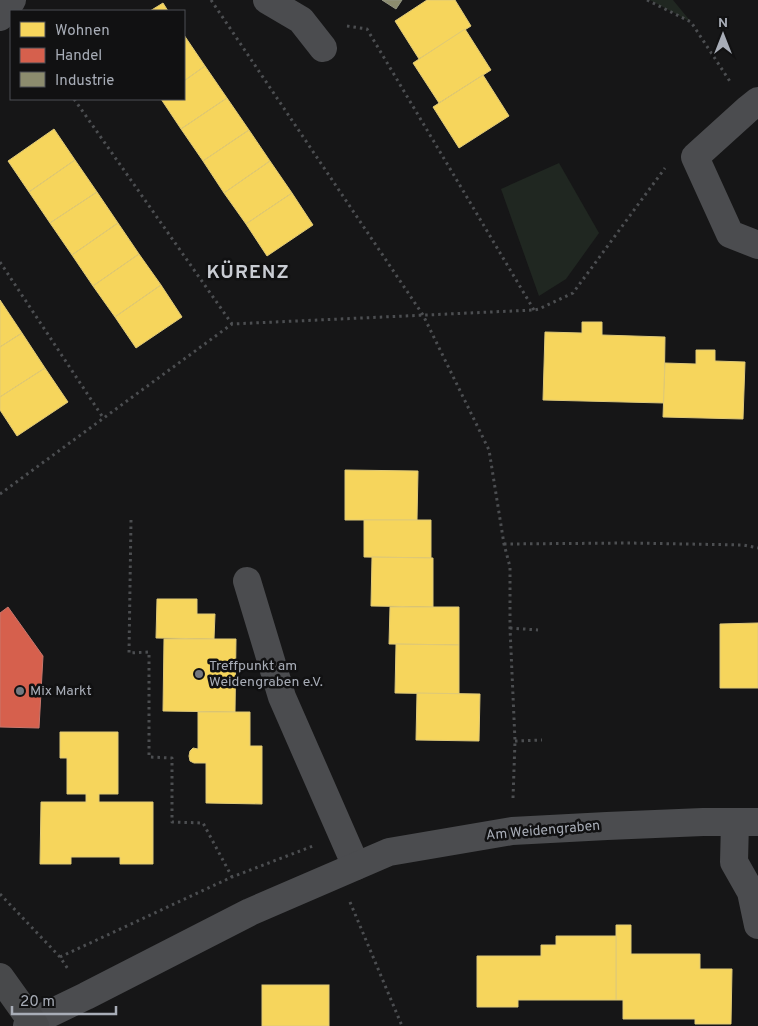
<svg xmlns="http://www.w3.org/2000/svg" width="758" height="1026" font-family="Overpass,sans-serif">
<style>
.green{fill:#202721}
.homes{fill:#f6d55c;stroke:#dfc977}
.shops{fill:#d6604d;stroke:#c8776d}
.industry{fill:#8c8c6e;stroke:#949684}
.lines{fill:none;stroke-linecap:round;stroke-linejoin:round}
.path{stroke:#4c4e51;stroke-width:3;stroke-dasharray:2.5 4;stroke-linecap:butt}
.minor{stroke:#4b4c4f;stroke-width:28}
.major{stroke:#48494b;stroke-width:28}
.poi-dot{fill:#75787f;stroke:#111112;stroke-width:2}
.labels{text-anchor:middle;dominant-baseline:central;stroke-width:5;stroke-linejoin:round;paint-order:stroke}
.poi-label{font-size:14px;fill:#a8adb7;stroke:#111112;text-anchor:start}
.street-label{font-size:14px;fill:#a8adb7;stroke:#111112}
.district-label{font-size:19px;font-weight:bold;letter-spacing:1px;fill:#c9ccd3;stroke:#111112}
</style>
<rect width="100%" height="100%" fill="#161617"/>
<g class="green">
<path d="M 650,0 L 673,0 L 691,22 Z"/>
<path d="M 559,163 L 599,233 L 566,279 L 539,296 L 501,189 Z"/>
</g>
<g class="homes">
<path d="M 427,0 L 455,0 L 471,26 L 419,59 L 395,21 Z"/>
<path d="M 163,3 L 168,11 L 150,11 Z"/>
<path d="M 465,29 L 491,70 L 439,103 L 413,63 Z"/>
<path d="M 184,35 L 205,66 L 184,81 Z"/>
<path d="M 205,66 L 227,98 L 181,129 L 161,99 L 184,99 L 184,81 Z"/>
<path d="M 483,75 L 509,116 L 459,148 L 433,107 Z"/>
<path d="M 227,98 L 249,130 L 203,161 L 181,129 Z"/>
<path d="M 54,129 L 75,160 L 29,192 L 8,161 Z"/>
<path d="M 249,130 L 270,161 L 224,193 L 203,161 Z"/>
<path d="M 75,160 L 97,192 L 50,223 L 29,192 Z"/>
<path d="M 270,161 L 292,193 L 246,224 L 224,193 Z"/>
<path d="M 97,192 L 118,223 L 72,255 L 50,223 Z"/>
<path d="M 292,193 L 313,225 L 267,256 L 246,224 Z"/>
<path d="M 118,223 L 139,254 L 93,286 L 72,255 Z"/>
<path d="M 139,254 L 161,285 L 115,317 L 93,286 Z"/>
<path d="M 161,285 L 182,317 L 136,348 L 115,317 Z"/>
<path d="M 0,300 L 22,333 L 0,347 Z"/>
<path d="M 582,322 L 602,322 L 602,335 L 665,337 L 664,403 L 543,400 L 545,332 L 582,333 Z"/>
<path d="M 22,333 L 45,368 L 0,397 L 0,347 Z"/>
<path d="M 696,350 L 715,350 L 715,361 L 745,362 L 743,419 L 663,417 L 665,363 L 696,364 Z"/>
<path d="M 45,368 L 68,402 L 17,436 L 0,410 L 0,397 Z"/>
<path d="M 345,470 L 418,471 L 417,520 L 345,520 Z"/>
<path d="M 364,520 L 431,520 L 431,558 L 364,557 Z"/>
<path d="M 372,557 L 433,558 L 433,607 L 371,606 Z"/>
<path d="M 157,599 L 197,599 L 197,614 L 215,614 L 214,639 L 156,638 Z"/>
<path d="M 390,607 L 459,607 L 459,645 L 389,644 Z"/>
<path d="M 758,623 L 758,688 L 720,688 L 720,624 Z"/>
<path d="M 164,639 L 236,639 L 235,712 L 163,711 Z"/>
<path d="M 396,644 L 459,645 L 459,694 L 395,693 Z"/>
<path d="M 417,693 L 480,694 L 479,741 L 416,740 Z"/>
<path d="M 198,712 L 250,712 L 250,746 L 262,746 L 262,804 L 206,803 L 206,763 L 194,763 L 190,761 L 189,756 L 190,751 L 193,748 L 198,749 Z"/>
<path d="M 60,732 L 118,732 L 118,794 L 99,794 L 99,802 L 153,802 L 153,864 L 120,864 L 120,857 L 71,857 L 71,864 L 40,864 L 41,802 L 86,802 L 86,794 L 67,794 L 67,758 L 60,758 Z"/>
<path d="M 616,925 L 631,925 L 631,954 L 700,954 L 700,969 L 732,969 L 731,1024 L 695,1024 L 695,1019 L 623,1019 L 623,1000 L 616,1000 Z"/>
<path d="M 556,936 L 616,936 L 616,1000 L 518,1000 L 518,1007 L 477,1007 L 477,956 L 541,956 L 541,945 L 556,945 Z"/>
<rect x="262" y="985" width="67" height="41"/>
</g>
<path class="shops" d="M 8,607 L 43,656 L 39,728 L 0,727 L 0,613 Z"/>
<path class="industry" d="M 382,0 L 402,0 L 396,9 Z"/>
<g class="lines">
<g class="path">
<path d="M 211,0 L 423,315 L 489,450 L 504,544 L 510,567 L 510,628 L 515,741 L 513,798"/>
<path d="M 647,0 L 691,22 L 731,83"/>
<path d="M 347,26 L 367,29 L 534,310"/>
<path d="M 74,99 L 232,324"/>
<path d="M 0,262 L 104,419"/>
<path d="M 0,494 L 232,324 L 534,310 L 539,309 L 573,293 L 665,168"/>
<path d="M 131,520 L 129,653 L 149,652 L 149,757 L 172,758 L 172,822 L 203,823 L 232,877"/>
<path d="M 504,544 L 629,543 L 743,545 L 758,548"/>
<path d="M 510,628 L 538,630"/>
<path d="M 515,741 L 542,740"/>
<path d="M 0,894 L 60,957 L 68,969"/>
<path d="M 350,902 L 402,1026"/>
<path d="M 60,957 L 232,877 L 313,846"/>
</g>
<g class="minor">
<path d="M 267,0 L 301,20 L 323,48"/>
<path d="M 0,17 L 12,0"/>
<path d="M 758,101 L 748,109 L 695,157 L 730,234 L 758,245"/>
<path d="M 247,581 L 282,697 L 356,866"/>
<path d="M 735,822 L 734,862 L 751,892 L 758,925"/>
<path d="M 27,1026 L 32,1022 L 86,996 L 250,912 L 389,852 L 512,831 L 607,826 L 703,822 L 758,822"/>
</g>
<path class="major" d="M 0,977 L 35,1026"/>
</g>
<g class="poi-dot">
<circle cx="199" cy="674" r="5"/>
<circle cx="20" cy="691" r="5"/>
</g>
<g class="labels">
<g class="poi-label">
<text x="209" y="666">Treffpunkt am<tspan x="209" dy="16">Weidengraben e.V.</tspan></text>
<text x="30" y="691">Mix Markt</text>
</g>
<g class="street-label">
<text transform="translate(543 831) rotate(-5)">Am Weidengraben</text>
</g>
<g class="district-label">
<text x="248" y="273">KÜRENZ</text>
</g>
</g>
<rect x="10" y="10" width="175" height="90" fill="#111112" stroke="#4d4f54"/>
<rect x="20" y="22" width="25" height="15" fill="#f6d55c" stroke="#4d4f54"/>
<text x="55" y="35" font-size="15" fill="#a8adb7">Wohnen</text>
<rect x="20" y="48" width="25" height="15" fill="#d6604d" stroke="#4d4f54"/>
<text x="55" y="60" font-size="15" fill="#a8adb7">Handel</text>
<rect x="20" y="72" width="25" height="15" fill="#8c8c6e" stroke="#4d4f54"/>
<text x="55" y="85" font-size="15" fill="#a8adb7">Industrie</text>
<g transform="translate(723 35)" stroke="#111112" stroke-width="4" paint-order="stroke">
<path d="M0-4L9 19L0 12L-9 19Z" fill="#a8adb7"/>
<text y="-8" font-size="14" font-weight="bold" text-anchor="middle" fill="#a8adb7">N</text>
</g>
<path d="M12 1006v8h104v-8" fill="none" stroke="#a8adb7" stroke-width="2.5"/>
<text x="20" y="1006" font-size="15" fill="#a8adb7" stroke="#111112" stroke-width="4" paint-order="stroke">20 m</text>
</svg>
